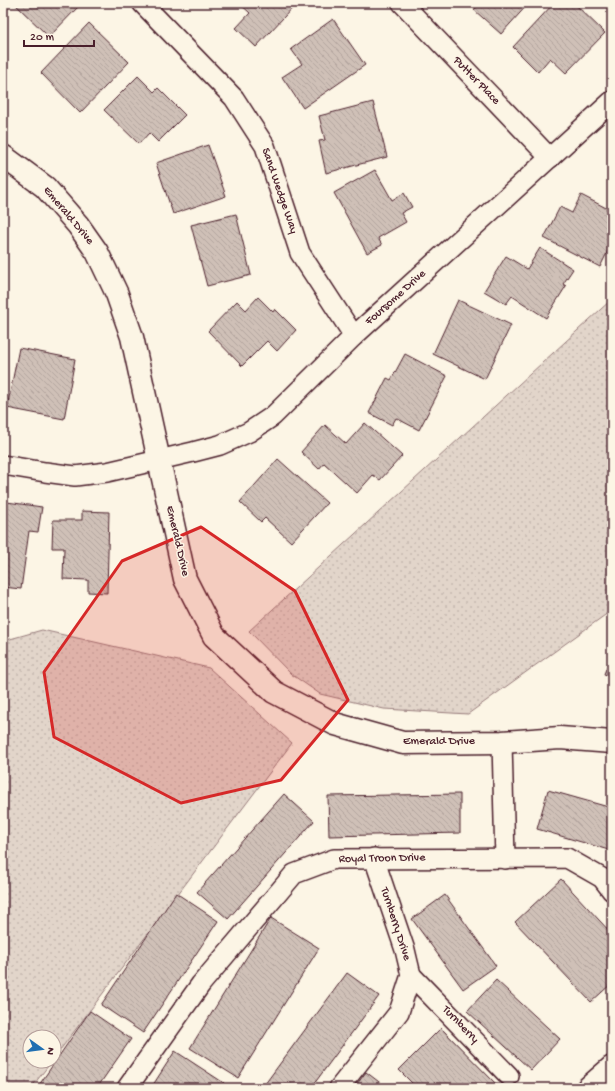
<svg xmlns="http://www.w3.org/2000/svg" width="615" height="1091" font-family="'Gochi Hand',sans-serif">
<style>
.grass{fill:url(#grass-dots);stroke:#967a7a}
.building{fill:url(#building-back-hatch);stroke:#4a1f2b}
.lines{fill:none;stroke-linecap:round;stroke-linejoin:round}
.minor-casing{stroke:#4a1f2b;stroke-width:22}
.tertiary-casing{stroke:#4a1f2b;stroke-width:25}
.secondary-casing{stroke:#4a1f2b;stroke-width:25}
.minor{stroke:#fcf5e5;stroke-width:19}
.tertiary{stroke:#fcf5e5;stroke-width:22}
.secondary{stroke:#fcf5e5;stroke-width:22}
.marked{fill:#d62828;fill-opacity:0.2;stroke:#d62828;stroke-width:3;stroke-linejoin:round}
.labels{text-anchor:middle;dominant-baseline:central;stroke-width:3;stroke-linejoin:round;paint-order:stroke}
.street-label{font-size:12px;fill:#4a1f2b;stroke:#fcf5e5}
</style>
<defs>
<pattern id="grass-dots" width="8" height="8" patternUnits="userSpaceOnUse"><rect width="8" height="8" fill="#e2d5ca"/><path d="M2 2h.1M6 6h.1" fill="none" stroke="#c3b6ae" stroke-width="1.8" stroke-linecap="round"/></pattern>
<pattern id="building-back-hatch" width="6" height="6" patternUnits="userSpaceOnUse"><rect width="6" height="6" fill="#cfc0b7"/><path d="M-1 5l2 2M0 0l6 6M5-1l2 2" fill="none" stroke="#b3a59e"/></pattern>
</defs>
<rect width="100%" height="100%" fill="#fcf5e5"/>
<filter id="ink" filterUnits="userSpaceOnUse"><feTurbulence type="fractalNoise" baseFrequency=".025" numOctaves="2"/><feDisplacementMap in="SourceGraphic" scale="8" xChannelSelector="R" yChannelSelector="G"/><feConvolveMatrix kernelMatrix="1 2 1 2 8 2 1 2 1" color-interpolation-filters="sRGB"/></filter>
<g filter="url(#ink)">
<g class="grass">
<path d="M 612,299 L 612,610 L 468,714 L 384,709 L 320,694 L 291,674 L 249,631 Z"/>
<path d="M 42,630 L 209,668 L 292,743 L 54,1058 L 54,1037 L 30,1037 L 30,1061 L 52,1061 L 31,1088 L 3,1088 L 3,641 Z"/>
</g>
<g class="building">
<path d="M 14,3 L 76,3 L 79,6 L 49,37 Z"/>
<path d="M 239,3 L 297,3 L 256,47 L 236,28 L 250,13 Z"/>
<path d="M 480,3 L 529,3 L 501,34 L 474,10 Z"/>
<path d="M 554,3 L 574,3 L 605,33 L 566,73 L 550,58 L 538,72 L 513,47 Z"/>
<path d="M 333,19 L 365,65 L 303,108 L 282,77 L 302,64 L 291,49 Z"/>
<path d="M 89,23 L 129,62 L 80,113 L 41,73 Z"/>
<path d="M 138,76 L 154,92 L 158,88 L 185,115 L 158,142 L 149,133 L 139,144 L 104,110 Z"/>
<path d="M 373,102 L 387,157 L 326,173 L 319,141 L 325,140 L 319,116 Z"/>
<path d="M 208,145 L 226,196 L 173,214 L 156,163 Z"/>
<path d="M 375,170 L 392,200 L 404,193 L 412,207 L 401,213 L 406,222 L 378,238 L 382,245 L 367,253 L 334,193 Z"/>
<path d="M 581,195 L 612,211 L 612,243 L 600,267 L 544,238 L 560,207 L 572,213 Z"/>
<path d="M 236,214 L 251,275 L 207,286 L 191,225 Z"/>
<path d="M 540,248 L 573,269 L 563,284 L 566,286 L 546,318 L 512,296 L 506,304 L 484,291 L 506,256 L 527,269 Z"/>
<path d="M 258,297 L 273,312 L 275,309 L 296,330 L 277,351 L 267,341 L 242,366 L 208,331 L 237,301 L 246,310 Z"/>
<path d="M 458,300 L 511,325 L 485,379 L 433,354 Z"/>
<path d="M 19,348 L 75,359 L 64,419 L 7,408 Z"/>
<path d="M 405,354 L 447,376 L 419,430 L 396,418 L 392,425 L 369,413 L 387,378 L 391,380 Z"/>
<path d="M 365,423 L 402,456 L 380,480 L 373,475 L 357,493 L 324,463 L 319,469 L 301,452 L 325,425 L 346,444 Z"/>
<path d="M 278,459 L 327,503 L 291,542 L 265,518 L 261,522 L 240,502 Z"/>
<path d="M 7,502 L 42,507 L 38,532 L 29,531 L 21,589 L 3,587 L 3,525 Z"/>
<path d="M 82,511 L 109,512 L 107,593 L 88,592 L 88,580 L 63,579 L 64,548 L 52,548 L 53,520 L 82,520 Z"/>
<path d="M 612,653 L 612,677 L 604,674 Z"/>
<path d="M 548,790 L 612,808 L 612,851 L 537,829 Z"/>
<path d="M 284,794 L 314,821 L 228,919 L 197,892 Z"/>
<path d="M 460,794 L 460,833 L 329,836 L 328,796 Z"/>
<path d="M 561,879 L 612,934 L 612,983 L 591,1002 L 515,922 Z"/>
<path d="M 176,893 L 218,921 L 143,1033 L 101,1005 Z"/>
<path d="M 445,895 L 496,966 L 463,989 L 412,919 Z"/>
<path d="M 271,918 L 319,948 L 238,1078 L 190,1048 Z"/>
<path d="M 347,973 L 379,996 L 311,1088 L 262,1088 Z"/>
<path d="M 496,980 L 560,1039 L 531,1070 L 467,1011 Z"/>
<path d="M 90,1011 L 131,1039 L 97,1088 L 37,1088 Z"/>
<path d="M 441,1028 L 500,1088 L 417,1088 L 399,1070 Z"/>
<path d="M 175,1051 L 224,1083 L 220,1088 L 151,1088 Z"/>
<path d="M 366,1072 L 387,1088 L 354,1088 Z"/>
</g>
<g class="lines">
<g class="minor-casing">
<g id="minor">
<path d="M 142,3 L 234,98 L 265,146 L 300,253 L 354,336"/>
<path d="M 402,3 L 550,158"/>
<path d="M 3,465 L 45,472 L 75,476 L 107,472 L 193,452 L 220,445 L 249,432 L 273,416 L 354,336 L 612,101"/>
<path d="M 502,742 L 505,859"/>
<path d="M 411,975 L 509,1076"/>
<path d="M 127,1088 L 201,984 L 294,874 L 334,859 L 567,858 L 602,878 L 612,891"/>
<path d="M 339,1088 L 399,1012 L 411,975 L 405,950 L 374,858"/>
</g>
</g>
<g class="tertiary-casing">
<path id="tertiary" d="M 3,156 L 45,187 L 78,225 L 97,252 L 117,294 L 132,337 L 185,579 L 214,636 L 274,692 L 335,724 L 403,743 L 502,742 L 560,738 L 612,742"/>
</g>
<g class="secondary-casing">
<path id="secondary" d="M 588,1088 L 612,1067"/>
</g>
<use href="#minor" class="minor"/>
<use href="#tertiary" class="tertiary"/>
<use href="#secondary" class="secondary"/>
</g>
</g>
<path class="marked" d="M 201,527 L 295,591 L 348,700 L 281,780 L 181,803 L 54,737 L 44,672 L 122,561 Z"/>
<g class="labels">
<g class="street-label">
<text transform="translate(476 81) rotate(46)">Putter Place</text>
<text transform="translate(279 191) rotate(71)">Sand Wedge Way</text>
<text transform="translate(68 216) rotate(50)">Emerald Drive</text>
<text transform="translate(396 298) rotate(-42)">Foursome Drive</text>
<text transform="translate(177 541) rotate(77)">Emerald Drive</text>
<text x="439" y="742">Emerald Drive</text>
<text transform="translate(382 859) rotate(-1)">Royal Troon Drive</text>
<text transform="translate(395 924) rotate(72)">Turnberry Drive</text>
<text transform="translate(460 1025) rotate(46)">Turnberry</text>
</g>
</g>
<rect width="615" height="1091" fill="none" stroke="#fcf5e5" stroke-width="16"/>
<rect x="8" y="8" width="599" height="1075" fill="none" stroke="#4a1f2b" stroke-width="1.5" filter="url(#ink)"/>
<g transform="translate(42 1049) rotate(104)"><circle r="19" fill="#fcf5e5" stroke="#b59f9b"/>
<path d="M0-3L7 15L0 10L-7 15Z" fill="#1f6fb2"/>
<text y="-6" font-size="11" font-weight="bold" text-anchor="middle" fill="#4a1f2b">N</text>
</g>
<path d="M24 40v6h70v-6" fill="none" stroke="#4a1f2b" stroke-width="2"/>
<text x="30" y="40" font-size="12" fill="#4a1f2b" stroke="#fcf5e5" stroke-width="3" paint-order="stroke">20 m</text>
</svg>
